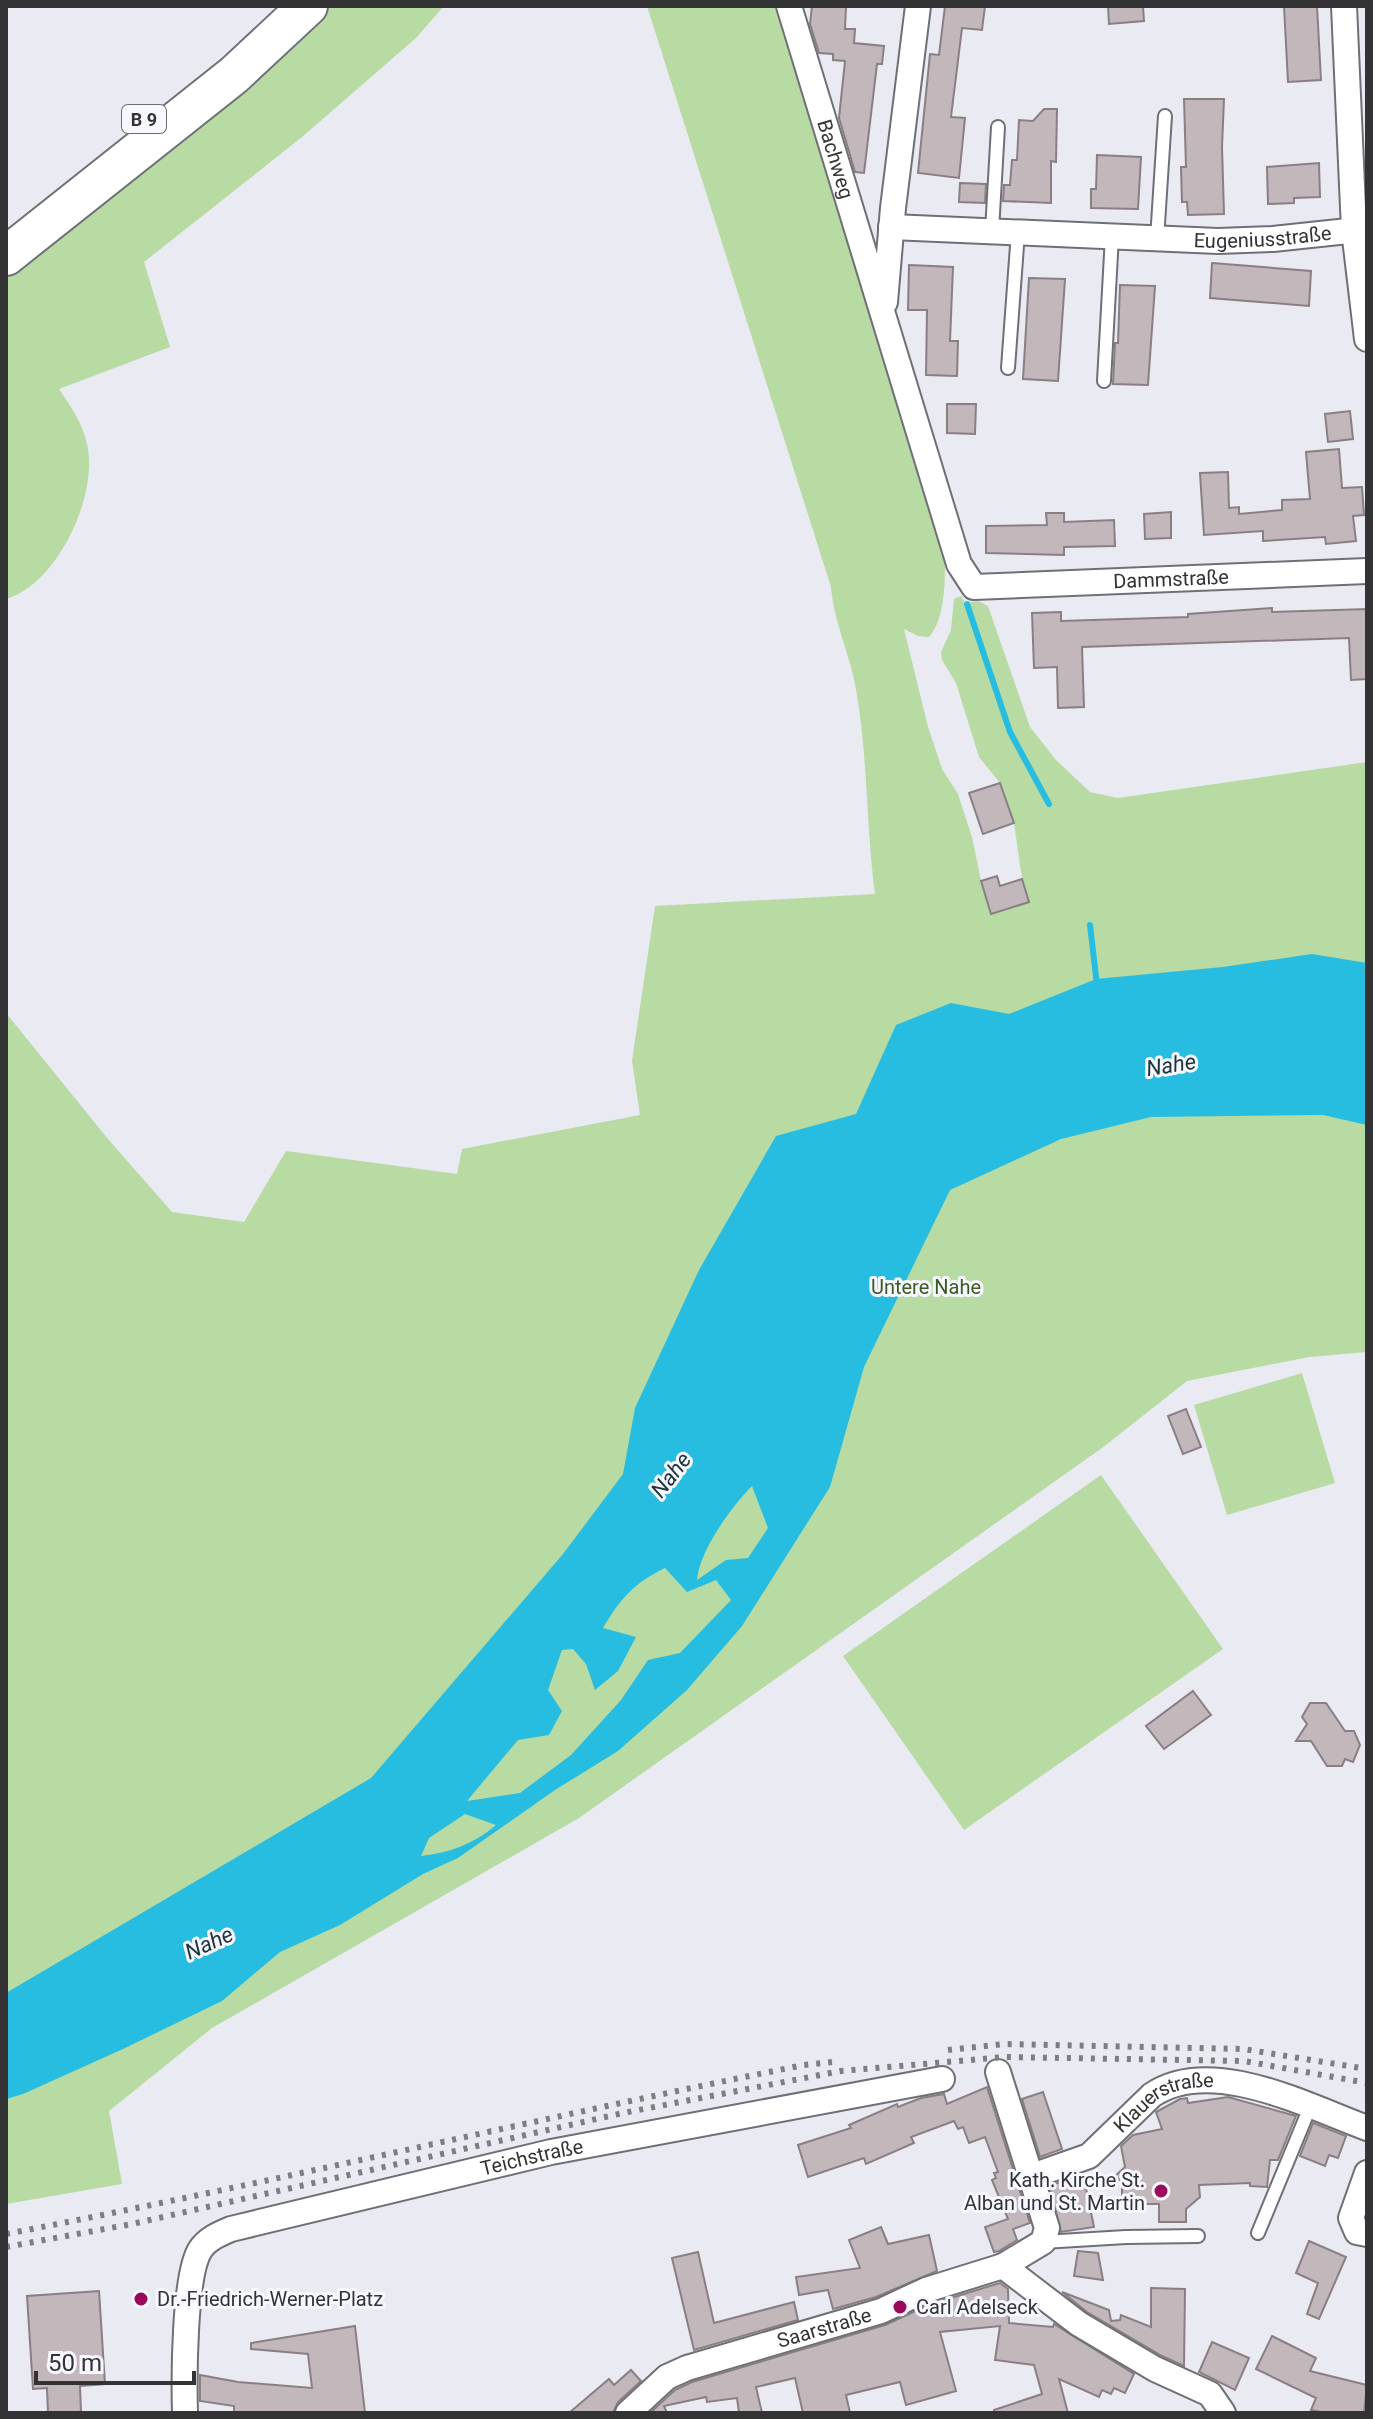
<svg xmlns="http://www.w3.org/2000/svg" width="1373" height="2419" font-family="Roboto,sans-serif">
<style>
.green{fill:#b8daa3}
.water{fill:#27bde1;fill-rule:evenodd}
.lines{fill:none;stroke-linecap:round;stroke-linejoin:round}
.stream{stroke:#27bde1;stroke-width:6}
.building{fill:#c2b8bb;stroke:#897f83;stroke-width:2}
.service-casing{stroke:#6f6f77;stroke-width:16}
.minor-casing{stroke:#6f6f77;stroke-width:28}
.trunk-casing{stroke:#6f6f77;stroke-width:42}
.service{stroke:#fff;stroke-width:12}
.minor{stroke:#fff;stroke-width:24}
.trunk{stroke:#fff;stroke-width:38}
.rail{stroke:#7d7d82;stroke-width:6;stroke-dasharray:4 8;stroke-linecap:butt}
.poi-dot{fill:#9a095a;stroke:#f7f7ff;stroke-width:3}
.labels{text-anchor:middle;dominant-baseline:central;stroke-width:6;stroke-linejoin:round;paint-order:stroke}
.shield{fill:#f7f7ff;stroke:#6e6e72;stroke-width:2}
.shield-label{font-size:18px;font-weight:bold;fill:#333336}
.street-label{font-size:20px;fill:#333336;stroke:#f7f7ff}
.park-label{font-size:20px;fill:#3b5b21;stroke:#f7f7ff}
.poi-label{font-size:20px;fill:#333336;stroke:#f7f7ff;text-anchor:start}
.water-label{font-size:22px;font-style:italic;fill:#1d343b;stroke:#f7f7ff}
</style>
<rect width="100%" height="100%" fill="#eaeaf3"/>
<g class="green">
<path d="M 327,6 L 444,6 L 416,38 L 302,137 L 144,262 L 170,347 L 59,389 C 70,405 83,424 87,444 C 99,494 58,584 6,599 L 6,274 L 281,50 Z"/>
<path d="M 647,6 L 789,6 L 943,536 C 946,562 948,617 929,637 L 918,636 L 904,629 L 928,727 L 942,769 L 958,794 L 972,837 L 981,881 L 991,914 L 1029,901 L 1022,879 L 1014,823 L 1000,783 L 979,757 L 956,683 L 942,660 L 941,652 L 951,630 L 954,599 L 961,596 L 965,603 L 978,601 L 988,606 L 1030,727 L 1056,760 L 1090,792 L 1118,798 L 1367,762 L 1367,1352 L 1309,1357 L 1187,1381 L 1102,1448 L 579,1818 L 212,2028 L 109,2111 L 122,2184 L 6,2204 L 6,1013 L 108,1139 L 172,1212 L 244,1222 L 286,1151 L 457,1174 L 462,1149 L 640,1115 L 632,1061 L 655,906 L 875,894 C 866,826 868,757 856,689 C 850,653 834,624 831,587 Z"/>
<path d="M 1302,1373 L 1335,1483 L 1227,1515 L 1194,1405 Z"/>
<path d="M 1101,1475 L 1223,1649 L 964,1830 L 843,1656 Z"/>
</g>
<path class="water" d="M 1312,954 L 1367,963 L 1367,1125 L 1323,1115 L 1151,1117 L 1061,1139 L 950,1190 L 864,1367 L 830,1487 L 742,1626 L 687,1690 L 618,1751 L 555,1790 L 458,1858 L 423,1874 L 340,1925 L 280,1952 L 222,2001 L 123,2049 L 23,2094 L 6,2099 L 6,1993 L 371,1778 L 563,1554 L 623,1474 L 635,1408 L 699,1270 L 776,1136 L 856,1114 L 896,1025 L 951,1003 L 1009,1014 L 1096,979 L 1223,967 ZM 752,1486 L 768,1528 L 748,1558 L 726,1560 L 697,1580 C 699,1551 732,1506 752,1486 ZM 665,1568 L 687,1592 L 716,1580 L 731,1600 L 680,1653 L 648,1660 L 621,1700 L 571,1755 L 520,1793 L 467,1801 L 518,1740 L 549,1735 L 562,1711 L 548,1690 L 562,1650 L 573,1649 L 586,1664 L 595,1690 L 618,1671 L 636,1637 L 603,1628 C 621,1598 634,1583 665,1568 ZM 465,1814 L 496,1825 C 474,1844 449,1853 421,1856 L 429,1838 Z"/>
<g class="lines">
<g class="stream">
<path d="M 967,604 L 1010,732 L 1049,804"/>
<path d="M 1090,925 L 1097,985"/>
</g>
</g>
<g class="building">
<path d="M 812,6 L 846,7 L 845,29 L 855,29 L 854,43 L 884,46 L 882,64 L 877,64 L 864,173 L 855,172 L 839,118 L 845,61 L 833,60 L 833,54 L 819,53 L 810,24 Z"/>
<path d="M 945,6 L 985,6 L 982,30 L 962,28 L 951,117 L 965,118 L 959,178 L 918,173 L 930,54 L 939,55 Z"/>
<path d="M 1108,6 L 1143,6 L 1144,21 L 1109,24 Z"/>
<path d="M 1284,6 L 1317,6 L 1321,80 L 1288,82 Z"/>
<path d="M 1184,99 L 1224,99 L 1222,147 L 1224,214 L 1188,215 L 1187,202 L 1182,202 L 1181,167 L 1186,167 Z"/>
<path d="M 1044,109 L 1057,109 L 1056,162 L 1051,161 L 1051,203 L 1003,201 L 1004,185 L 1010,185 L 1012,160 L 1017,160 L 1019,120 L 1033,121 Z"/>
<path d="M 1097,155 L 1141,157 L 1138,209 L 1091,208 L 1091,189 L 1096,189 Z"/>
<path d="M 1319,163 L 1320,197 L 1294,198 L 1294,203 L 1268,204 L 1267,167 Z"/>
<path d="M 960,183 L 986,184 L 985,203 L 959,202 Z"/>
<path d="M 1212,263 L 1311,271 L 1309,306 L 1210,298 Z"/>
<path d="M 909,265 L 953,267 L 950,341 L 958,341 L 957,376 L 926,375 L 927,310 L 908,310 Z"/>
<path d="M 1029,278 L 1065,279 L 1058,381 L 1023,379 Z"/>
<path d="M 1120,285 L 1155,286 L 1148,385 L 1113,384 L 1115,343 L 1118,343 Z"/>
<path d="M 947,404 L 976,404 L 975,434 L 947,433 Z"/>
<path d="M 1350,411 L 1353,439 L 1328,442 L 1325,414 Z"/>
<path d="M 1339,449 L 1342,488 L 1362,487 L 1364,515 L 1353,516 L 1356,541 L 1326,544 L 1325,537 L 1263,541 L 1263,531 L 1204,535 L 1200,473 L 1228,472 L 1229,508 L 1239,507 L 1239,514 L 1282,510 L 1282,500 L 1310,499 L 1306,452 Z"/>
<path d="M 1171,512 L 1171,538 L 1145,539 L 1144,514 Z"/>
<path d="M 1046,513 L 1064,513 L 1064,522 L 1114,520 L 1115,546 L 1064,547 L 1064,555 L 986,553 L 986,526 L 1047,525 Z"/>
<path d="M 1272,608 L 1272,612 L 1367,609 L 1367,679 L 1351,680 L 1349,638 L 1082,647 L 1084,707 L 1058,708 L 1057,667 L 1034,668 L 1032,613 L 1061,612 L 1061,621 L 1188,617 L 1188,614 Z"/>
<path d="M 1000,783 L 1014,823 L 983,834 L 969,793 Z"/>
<path d="M 997,876 L 1000,886 L 1022,879 L 1029,902 L 991,914 L 981,881 Z"/>
<path d="M 1186,1409 L 1201,1447 L 1183,1454 L 1168,1416 Z"/>
<path d="M 1193,1691 L 1211,1715 L 1164,1749 L 1146,1726 Z"/>
<path d="M 1310,1703 L 1326,1703 L 1345,1731 L 1354,1731 L 1360,1745 L 1353,1762 L 1345,1759 L 1342,1766 L 1327,1766 L 1311,1741 L 1296,1741 L 1307,1724 L 1302,1717 Z"/>
<path d="M 987,2087 L 1030,2223 L 1013,2229 L 1017,2240 L 999,2251 L 994,2252 L 985,2227 L 1008,2219 L 992,2180 L 996,2178 L 994,2173 L 998,2172 L 985,2137 L 969,2143 L 963,2127 L 958,2129 L 954,2121 L 911,2137 L 914,2143 L 866,2164 L 864,2158 L 808,2177 L 798,2145 L 851,2128 L 849,2125 L 897,2104 L 898,2107 L 921,2098 L 944,2094 L 947,2104 Z"/>
<path d="M 1043,2092 L 1062,2149 L 1040,2157 L 1022,2099 Z"/>
<path d="M 1228,2097 L 1296,2116 L 1278,2160 L 1270,2160 L 1267,2187 L 1250,2186 L 1250,2183 L 1199,2185 L 1200,2197 L 1186,2209 L 1186,2222 L 1159,2222 L 1159,2204 L 1122,2204 L 1122,2183 L 1115,2176 L 1125,2167 L 1121,2146 L 1133,2135 L 1162,2129 L 1156,2112 L 1180,2099 L 1187,2098 L 1188,2103 Z"/>
<path d="M 1313,2123 L 1346,2136 L 1338,2158 L 1329,2155 L 1325,2166 L 1300,2156 Z"/>
<path d="M 1083,2174 L 1094,2227 L 1061,2232 L 1049,2186 Z"/>
<path d="M 881,2227 L 888,2244 L 929,2235 L 937,2271 L 876,2297 L 833,2309 L 828,2290 L 799,2295 L 796,2277 L 860,2268 L 849,2240 Z"/>
<path d="M 1309,2241 L 1346,2257 L 1319,2319 L 1307,2314 L 1318,2283 L 1296,2273 Z"/>
<path d="M 1078,2251 L 1098,2253 L 1103,2280 L 1074,2276 Z"/>
<path d="M 698,2252 L 714,2323 L 794,2302 L 798,2320 L 694,2350 L 672,2258 Z"/>
<path d="M 1000,2283 L 1008,2289 L 1009,2323 L 1053,2327 L 1054,2324 L 1134,2374 L 1125,2393 L 1114,2388 L 1111,2394 L 1102,2390 L 1099,2397 L 1059,2379 L 1068,2413 L 994,2413 L 994,2410 L 1042,2394 L 1034,2365 L 995,2360 L 1000,2326 L 940,2332 L 956,2391 L 906,2405 L 900,2382 L 846,2395 L 850,2413 L 803,2413 L 795,2378 L 756,2387 L 762,2413 L 739,2413 L 737,2398 L 707,2402 L 706,2397 L 664,2406 L 667,2413 L 650,2413 L 675,2390 L 692,2382 L 885,2325 L 931,2304 Z"/>
<path d="M 1151,2288 L 1185,2289 L 1184,2366 L 1162,2356 L 1087,2312 L 1062,2292 L 1109,2310 L 1111,2321 L 1120,2320 L 1121,2315 L 1151,2327 Z"/>
<path d="M 99,2291 L 105,2384 L 80,2386 L 81,2413 L 48,2413 L 47,2388 L 33,2389 L 27,2296 Z"/>
<path d="M 355,2326 L 365,2413 L 234,2412 L 234,2406 L 200,2401 L 200,2375 L 238,2382 L 312,2388 L 308,2354 L 251,2349 L 251,2343 Z"/>
<path d="M 1272,2336 L 1316,2358 L 1310,2371 L 1367,2385 L 1364,2413 L 1325,2413 L 1311,2410 L 1316,2398 L 1256,2369 Z"/>
<path d="M 1212,2342 L 1249,2358 L 1235,2390 L 1199,2372 Z"/>
<path d="M 631,2370 L 641,2381 L 618,2402 L 613,2413 L 569,2413 L 609,2379 L 614,2385 Z"/>
</g>
<g class="lines">
<g class="service-casing">
<g id="service">
<path d="M 992,231 L 998,127"/>
<path d="M 1157,239 L 1165,116"/>
<path d="M 1008,368 L 1018,232"/>
<path d="M 1104,381 L 1112,236"/>
<path d="M 1258,2233 L 1310,2107"/>
<path d="M 1043,2242 L 1126,2237 L 1198,2236"/>
</g>
</g>
<g class="minor-casing">
<g id="minor">
<path id="s1" d="M 789,6 L 959,564 L 974,587 L 1367,571"/>
<path d="M 1344,6 L 1354,230 L 1367,339"/>
<path id="s2" d="M 891,227 L 1218,241 L 1273,239 L 1367,229"/>
<path d="M 885,302 L 893,208 L 918,6"/>
<path d="M 998,2072 L 1047,2228 L 1043,2242 L 1003,2266"/>
<path d="M 1367,2173 L 1351,2218 L 1357,2232 L 1367,2234"/>
<path id="s3" d="M 1032,2176 L 1089,2156 L 1152,2095 C 1211,2055 1307,2106 1367,2128"/>
<path id="s4" d="M 185,2413 C 184,2379 184,2276 200,2250 C 207,2239 219,2234 231,2229 L 551,2152 L 942,2079"/>
<path id="s5" d="M 628,2413 L 667,2377 L 687,2368 L 881,2311 L 926,2290 L 1003,2266 L 1079,2324 L 1155,2369 L 1210,2394 L 1223,2413"/>
</g>
</g>
<g class="trunk-casing">
<path id="trunk" d="M 6,256 L 234,75 L 308,6"/>
</g>
<use href="#service" class="service"/>
<use href="#minor" class="minor"/>
<use href="#trunk" class="trunk"/>
<g class="rail">
<path d="M 948,2050 L 1004,2044 L 1243,2049 L 1367,2069"/>
<path d="M 6,2234 C 273,2183 537,2118 804,2065 L 832,2062"/>
<path d="M 6,2247 L 132,2224 L 623,2113 L 841,2071 L 1005,2057 L 1244,2061 L 1367,2083"/>
</g>
</g>
<g class="poi-dot">
<circle cx="1161" cy="2191" r="8"/>
<circle cx="141" cy="2299" r="8"/>
<circle cx="900" cy="2307" r="8"/>
</g>
<g class="labels">
<rect class="shield" x="122" y="105" width="44" height="28" rx="6"/>
<g class="shield-label">
<text x="144" y="119">B 9</text>
</g>
<g class="street-label">
<text stroke="none"><textPath href="#s1" startOffset="160">Bachweg</textPath></text>
<text stroke="none"><textPath href="#s2" startOffset="372">Eugeniusstraße</textPath></text>
<text stroke="none"><textPath href="#s1" startOffset="808">Dammstraße</textPath></text>
<text stroke="none"><textPath href="#s3" startOffset="156">Klauerstraße</textPath></text>
<text stroke="none"><textPath href="#s4" startOffset="512">Teichstraße</textPath></text>
<text stroke="none"><textPath href="#s5" startOffset="218">Saarstraße</textPath></text>
</g>
<g class="park-label">
<text x="926" y="1287">Untere Nahe</text>
</g>
<g class="poi-label">
<text x="1145" y="2180" text-anchor="end">Kath. Kirche St.<tspan x="1145" dy="23">Alban und St. Martin</tspan></text>
<text x="157" y="2299">Dr.-Friedrich-Werner-Platz</text>
<text x="916" y="2307">Carl Adelseck</text>
</g>
<g class="water-label">
<text transform="translate(1171 1065) rotate(-9)">Nahe</text>
<text transform="translate(671 1475) rotate(-52)">Nahe</text>
<text transform="translate(209 1943) rotate(-24)">Nahe</text>
</g>
</g>
<rect width="1373" height="2419" fill="none" stroke="#333336" stroke-width="16"/>
<path d="M36 2371v12h158v-12" fill="none" stroke="#333336" stroke-width="4"/>
<text x="48" y="2371" font-size="24" fill="#333336" stroke="#f7f7ff" stroke-width="6" paint-order="stroke">50 m</text>
</svg>
